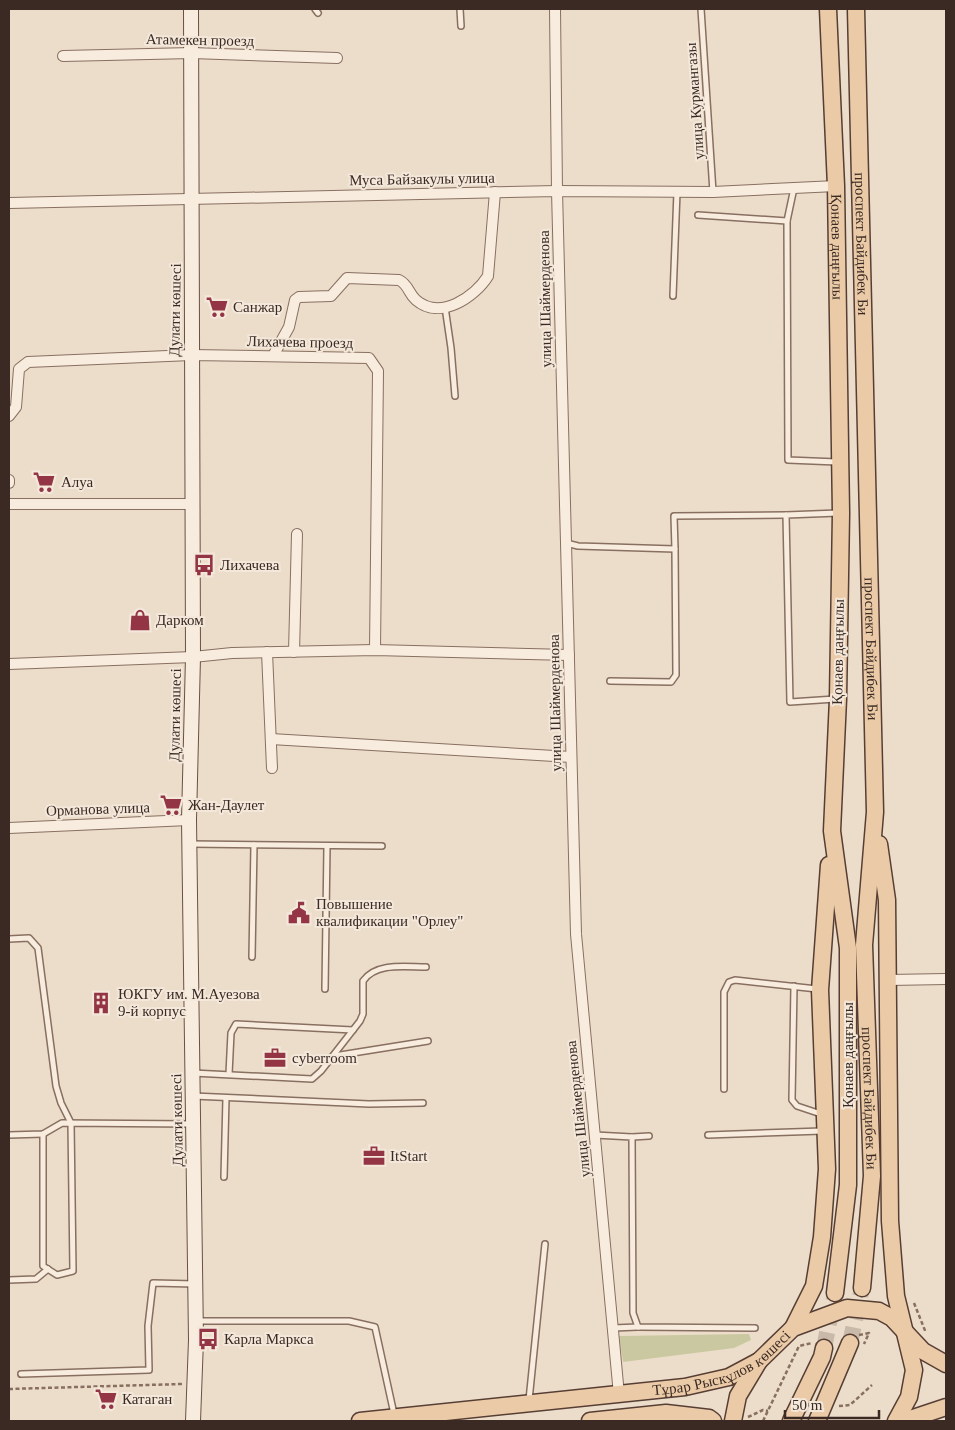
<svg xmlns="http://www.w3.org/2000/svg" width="955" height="1430" font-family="Georgia,serif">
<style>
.green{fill:#cac8a0}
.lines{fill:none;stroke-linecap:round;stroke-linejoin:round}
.primary-tunnel{stroke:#c8b9a9;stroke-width:16;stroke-dasharray:16 8;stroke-linecap:butt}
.service-casing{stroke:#886f60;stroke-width:8}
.minor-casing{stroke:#886f60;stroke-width:12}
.secondary-casing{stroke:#6a5043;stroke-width:16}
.primary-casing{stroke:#573e34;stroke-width:19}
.path{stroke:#886f60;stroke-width:2.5;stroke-dasharray:4 2.5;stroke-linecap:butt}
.service{stroke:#f7ecde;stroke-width:5}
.minor{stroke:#f7ecde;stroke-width:10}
.secondary{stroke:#f7ecde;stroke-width:14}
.primary{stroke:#ebcba7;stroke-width:16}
.labels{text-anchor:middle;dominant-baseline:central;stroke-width:4;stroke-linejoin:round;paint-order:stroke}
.street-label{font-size:15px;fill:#3a2a23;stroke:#f4e8db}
.poi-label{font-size:15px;fill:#3a2a23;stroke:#f4e8db;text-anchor:start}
</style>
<rect width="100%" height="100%" fill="#ecddcb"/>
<path class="green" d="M 749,1334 L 751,1340 L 734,1348 L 623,1362 L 619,1336 Z"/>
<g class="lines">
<g class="primary-tunnel">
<path d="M 850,1343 L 862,1288"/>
<path d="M 824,1348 L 835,1293"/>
</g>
<g class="service-casing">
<g id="service">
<path d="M 315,9 L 318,13"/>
<path d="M 460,9 L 461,26"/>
<path d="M 701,9 L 713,192"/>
<path d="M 794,188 L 787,221 L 788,460 L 837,462"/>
<path d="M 698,215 L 787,221"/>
<path d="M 673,296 L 677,192"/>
<path d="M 445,307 L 451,348 L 455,396"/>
<path d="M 566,543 L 578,546 L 675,549 L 674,516 L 786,515"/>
<path d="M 610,681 L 671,682 L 676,675 L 675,549"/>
<path d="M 835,699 L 790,702 L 786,515 L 838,513"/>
<path d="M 190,844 L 382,846"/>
<path d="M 9,939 L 29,938 L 38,948 L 56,1086 L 61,1103 L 71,1123 L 73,1271 L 57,1275 L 43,1266 L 43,1134"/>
<path d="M 252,957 L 254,845"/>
<path d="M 794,986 L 792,1100 L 797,1106 L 821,1114"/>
<path d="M 325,989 L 327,846"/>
<path d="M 334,1056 L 428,1041"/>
<path d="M 193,1073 L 312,1079 L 321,1071 L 360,1021 L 363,1014 L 363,981 C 376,962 406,967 426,967"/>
<path d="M 229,1074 L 231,1033 L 236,1024 L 353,1030"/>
<path d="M 724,1089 L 724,992 L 729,982 L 735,980 L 817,989"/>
<path d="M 193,1096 L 369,1104 L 423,1103"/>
<path d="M 9,1135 L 43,1134 L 62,1123 L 193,1124"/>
<path d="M 595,1135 L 632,1137 L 633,1313 L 638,1327 L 755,1328"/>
<path d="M 708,1135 L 822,1131"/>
<path d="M 632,1137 L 649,1136"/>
<path d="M 224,1177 L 226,1098"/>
<path d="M 9,1280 L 36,1279 L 48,1269"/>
<path d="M 196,1321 L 349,1321 L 375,1327 L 394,1414"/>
<path d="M 613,1328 L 638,1327"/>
<path d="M 21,1374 L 149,1370 L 148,1326 L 153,1283 L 195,1284"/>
<path d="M 529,1400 L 545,1244"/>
</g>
</g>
<g class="minor-casing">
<g id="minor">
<path d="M 555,9 L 557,191 L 576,934 L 619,1395"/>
<path d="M 63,56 L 192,53 L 337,58"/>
<path d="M 9,203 L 557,191 L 713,192 L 836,186"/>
<path d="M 273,356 L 289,327 L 295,300 L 299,297 L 331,296 L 347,278 L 399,280 C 409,285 408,293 416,300 C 440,321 475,297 488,276 L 495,192"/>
<path d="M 9,416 L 16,407 L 19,369 L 28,362 L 191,355 L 369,358 L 378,371 L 375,650"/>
<path d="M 9,483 L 9,480"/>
<path d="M 9,504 L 191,504"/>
<path d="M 267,652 L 272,768"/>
<path d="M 294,652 L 297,534"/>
<path d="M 9,664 L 193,657 L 232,653 L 375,650 L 569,655"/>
<path d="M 271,739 L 571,757"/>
<path d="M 9,828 L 189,820"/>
<path d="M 889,980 L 946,979"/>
</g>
</g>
<g class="secondary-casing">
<path id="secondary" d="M 191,9 L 193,657 L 189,820 L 196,1340 L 193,1421"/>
</g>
<g class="primary-casing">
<g id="primary">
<path id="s1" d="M 828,9 L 836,186 L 841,513 L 838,699 L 832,831 L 848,948 L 848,1185 L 835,1293"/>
<path id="s2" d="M 856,9 L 875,812 L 864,945 L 872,1176 L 862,1288"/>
<path d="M 879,844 L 887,900 L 890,1221 L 896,1296 L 914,1370 L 909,1397 L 896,1421"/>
<path d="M 793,1328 L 814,1286 L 822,1237 L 827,1169 L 820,990 L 829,865"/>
<path id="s3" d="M 360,1421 L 685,1387 L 729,1377 L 759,1361 L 793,1328 L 847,1308 L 879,1311 L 892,1318 L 923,1351 L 946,1364"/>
<path d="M 590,1421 L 666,1413 L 709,1418 L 713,1421"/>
<path d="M 733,1421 L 738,1396 L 759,1361"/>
<path d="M 791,1421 L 822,1357 L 824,1348"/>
<path d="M 817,1421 L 850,1343"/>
<path d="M 904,1421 L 946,1407"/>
</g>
</g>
<g class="path">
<path d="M 914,1303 L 926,1333"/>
<path d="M 859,1335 L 869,1333 L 864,1344"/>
<path d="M 9,1389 L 182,1384"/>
<path d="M 839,1406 L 850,1405 L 872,1385"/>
<path d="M 748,1417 L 763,1410 L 768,1411"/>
<path d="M 763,1421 L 799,1346 L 812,1343"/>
</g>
<use href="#service" class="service"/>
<use href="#minor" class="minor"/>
<use href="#secondary" class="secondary"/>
<use href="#primary" class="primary"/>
</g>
<defs>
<g id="supermarket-bare" transform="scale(1.725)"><path d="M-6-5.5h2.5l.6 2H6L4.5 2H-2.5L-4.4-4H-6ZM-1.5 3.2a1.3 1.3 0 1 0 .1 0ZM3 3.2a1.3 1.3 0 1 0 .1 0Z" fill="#933545" stroke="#f4e8db" stroke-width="2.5" paint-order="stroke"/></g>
<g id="bus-bare" transform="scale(1.725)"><path d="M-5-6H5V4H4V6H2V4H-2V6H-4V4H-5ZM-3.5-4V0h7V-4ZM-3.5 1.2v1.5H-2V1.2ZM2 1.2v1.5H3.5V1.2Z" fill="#933545" stroke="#f4e8db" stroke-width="2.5" paint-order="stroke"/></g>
<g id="shop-bare" transform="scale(1.725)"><path d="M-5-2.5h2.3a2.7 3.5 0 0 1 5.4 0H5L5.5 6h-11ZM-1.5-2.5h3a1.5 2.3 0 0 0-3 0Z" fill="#933545" stroke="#f4e8db" stroke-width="2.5" paint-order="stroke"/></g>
<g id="civic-bare" transform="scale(1.725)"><path d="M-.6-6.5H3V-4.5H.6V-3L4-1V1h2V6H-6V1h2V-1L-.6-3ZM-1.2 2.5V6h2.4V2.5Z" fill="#933545" stroke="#f4e8db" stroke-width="2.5" paint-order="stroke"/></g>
<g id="building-bare" transform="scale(1.725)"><path d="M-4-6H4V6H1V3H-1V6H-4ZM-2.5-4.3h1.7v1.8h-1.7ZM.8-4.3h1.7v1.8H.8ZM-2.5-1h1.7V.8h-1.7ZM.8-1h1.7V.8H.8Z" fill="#933545" stroke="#f4e8db" stroke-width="2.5" paint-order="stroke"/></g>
<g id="office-bare" transform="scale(1.725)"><path d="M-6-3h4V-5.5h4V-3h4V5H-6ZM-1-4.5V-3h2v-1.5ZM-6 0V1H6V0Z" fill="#933545" stroke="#f4e8db" stroke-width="2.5" paint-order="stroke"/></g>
</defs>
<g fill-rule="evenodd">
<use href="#supermarket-bare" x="217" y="307"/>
<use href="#supermarket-bare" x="44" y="482"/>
<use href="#bus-bare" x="204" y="565"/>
<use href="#shop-bare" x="140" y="620"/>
<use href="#supermarket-bare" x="171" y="805"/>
<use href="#civic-bare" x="299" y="913"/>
<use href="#building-bare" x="101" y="1003"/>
<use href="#office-bare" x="275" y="1058"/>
<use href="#office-bare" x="374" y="1156"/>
<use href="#bus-bare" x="208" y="1339"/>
<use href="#supermarket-bare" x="106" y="1399"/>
</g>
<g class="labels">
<g class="street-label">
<text transform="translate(200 40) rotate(1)">Атамекен проезд</text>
<text transform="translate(695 101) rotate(-94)">улица Курмангазы</text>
<text transform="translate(422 179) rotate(-1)">Муса Байзакулы улица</text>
<text stroke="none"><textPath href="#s2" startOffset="235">проспект Байдибек Би</textPath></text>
<text stroke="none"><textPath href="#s1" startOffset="238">Қонаев даңғылы</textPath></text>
<text transform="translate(545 299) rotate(-91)">улица Шаймерденова</text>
<text transform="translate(175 310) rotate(-89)">Дулати көшесі</text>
<text transform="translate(300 342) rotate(1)">Лихачева проезд</text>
<text stroke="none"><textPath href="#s2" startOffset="640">проспект Байдибек Би</textPath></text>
<text transform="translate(838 652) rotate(-89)">Қонаев даңғылы</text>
<text transform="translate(555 703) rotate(-91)">улица Шаймерденова</text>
<text transform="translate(175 715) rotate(-89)">Дулати көшесі</text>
<text transform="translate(98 809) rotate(-2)">Орманова улица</text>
<text transform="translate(848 1055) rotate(-90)">Қонаев даңғылы</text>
<text stroke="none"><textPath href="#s2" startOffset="1090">проспект Байдибек Би</textPath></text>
<text transform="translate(578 1109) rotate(-96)">улица Шаймерденова</text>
<text transform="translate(177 1120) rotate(-91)">Дулати көшесі</text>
<text stroke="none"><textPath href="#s3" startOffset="370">Тұрар Рыскұлов көшесі</textPath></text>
</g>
<g class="poi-label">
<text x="233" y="307">Санжар</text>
<text x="61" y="482">Алуа</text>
<text x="220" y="565">Лихачева</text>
<text x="156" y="620">Дарком</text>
<text x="188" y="805">Жан-Даулет</text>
<text x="316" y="904">Повышение<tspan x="316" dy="17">квалификации "Орлеу"</tspan></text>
<text x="118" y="994">ЮКГУ им. М.Ауезова<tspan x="118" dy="17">9-й корпус</tspan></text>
<text x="292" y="1058">cyberroom</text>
<text x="390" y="1156">ItStart</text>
<text x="224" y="1339">Карла Маркса</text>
<text x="122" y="1399">Катаган</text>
</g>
</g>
<rect width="955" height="1430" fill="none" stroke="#3a2a23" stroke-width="20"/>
<path d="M785 1410v8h94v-8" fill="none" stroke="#3a2a23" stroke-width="2.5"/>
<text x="792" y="1410" font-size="15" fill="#3a2a23" stroke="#f4e8db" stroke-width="4" paint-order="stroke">50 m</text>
</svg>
